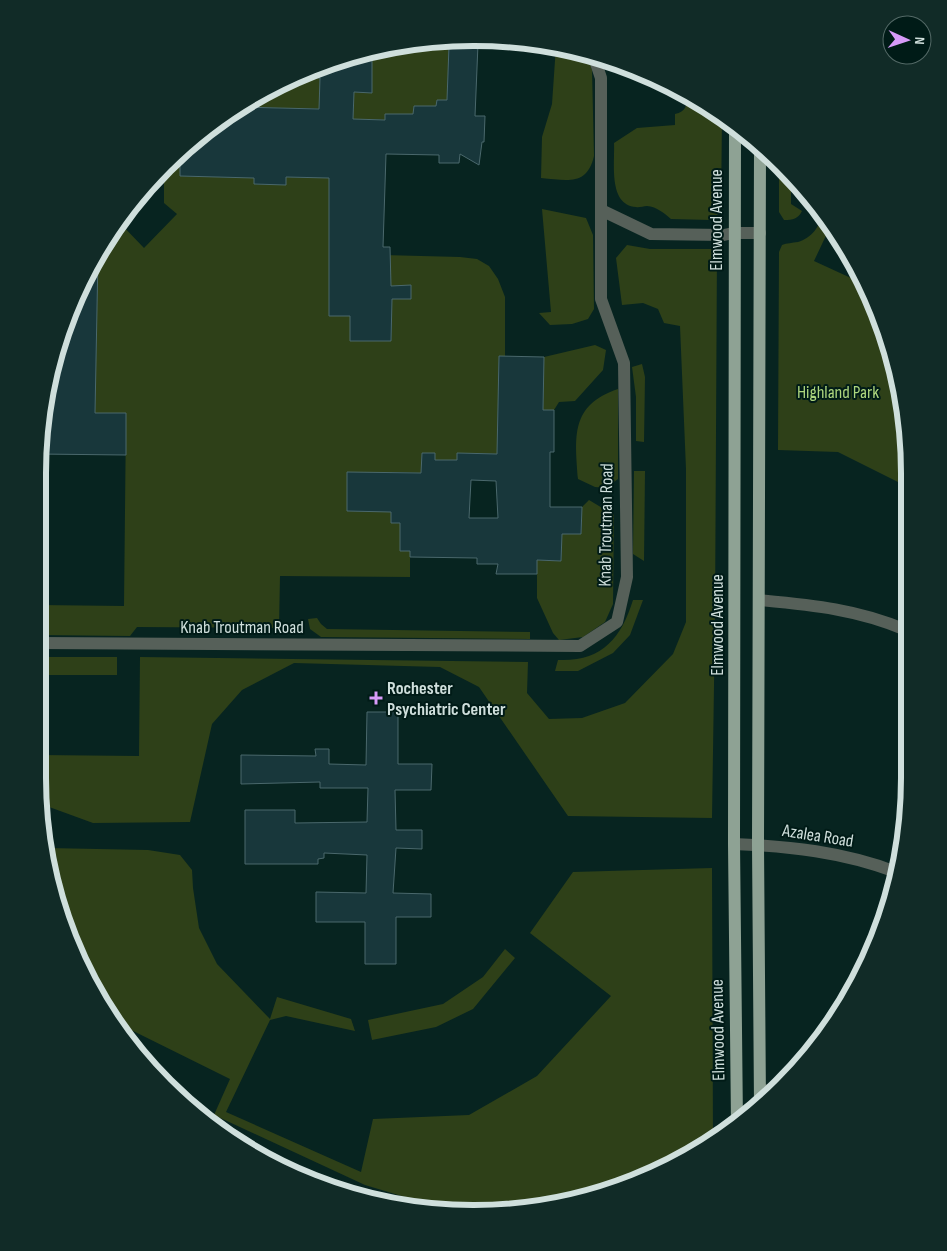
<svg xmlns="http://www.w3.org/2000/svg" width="947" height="1251" font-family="'Sofia Sans Condensed',sans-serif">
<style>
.green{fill:#2e4018}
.building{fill:#18373b;stroke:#4a686c;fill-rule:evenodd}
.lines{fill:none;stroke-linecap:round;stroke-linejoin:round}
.minor{stroke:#566059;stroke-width:12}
.primary{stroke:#8ea294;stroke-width:12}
.poi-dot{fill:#d79bf9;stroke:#001b17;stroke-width:2}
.labels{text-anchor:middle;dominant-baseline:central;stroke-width:4;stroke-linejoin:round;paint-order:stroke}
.street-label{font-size:18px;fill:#cfdfdc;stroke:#001b17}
.park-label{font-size:18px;fill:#add67e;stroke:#001b17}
.poi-label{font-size:18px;font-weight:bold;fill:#cfdfdc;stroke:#001b17;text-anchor:start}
.rim{fill:none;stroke:#cfdfdc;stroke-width:6}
</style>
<rect width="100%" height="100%" fill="#072420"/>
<g class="green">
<path d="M 461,39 L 461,47 L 449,47 L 447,100 L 437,100 L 436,106 L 414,106 L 413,114 L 385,120 L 367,119 L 353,125 L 344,110 L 354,110 L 354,92 L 372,93 L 372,51 L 388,46 Z"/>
<path d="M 556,46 L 588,55 L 592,70 L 594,156 C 587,187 566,180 541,178 L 542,137 L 552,104 Z"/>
<path d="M 308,70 L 308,77 L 320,78 L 325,109 L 238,107 Z"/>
<path d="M 687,96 L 715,111 L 722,116 L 721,209 L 716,217 L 711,220 L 671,219 C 664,213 657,207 647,206 C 643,206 639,208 636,207 C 608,205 615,163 614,143 L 637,128 L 675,125 L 675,114 C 686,112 687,105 687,96 Z"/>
<path d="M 180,159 L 180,176 L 254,178 L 254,184 L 286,185 L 286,177 L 329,178 L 329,316 L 350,316 L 350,341 L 391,341 L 392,299 L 411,286 L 391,286 L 383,255 L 460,257 L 477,259 L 489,266 L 498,279 L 505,297 L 505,356 L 499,356 L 497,454 L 457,453 L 457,460 L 435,460 L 435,453 L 422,453 L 421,473 L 392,472 L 391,523 L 426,524 L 400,540 L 400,551 L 410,551 L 410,577 L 280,576 L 279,628 L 137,627 L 130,636 L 38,635 L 38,605 L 124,606 L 126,414 L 95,413 L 98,256 L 119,222 L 144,248 L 177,214 L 164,203 L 164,174 Z"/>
<path d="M 779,163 L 791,176 L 791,204 L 802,211 C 798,219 793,220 784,220 L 779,212 Z"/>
<path d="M 542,209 L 586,218 L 593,235 L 594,309 L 588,319 L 572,324 L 550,325 L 539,313 L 551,312 Z"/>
<path d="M 821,213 L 831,225 L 814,261 L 864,284 L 876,307 L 906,417 L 906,486 L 838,452 L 778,450 L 779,252 L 782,245 C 787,243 792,243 798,242 C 811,238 821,227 821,213 Z"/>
<path d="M 627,245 L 650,249 L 717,249 L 715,619 L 712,818 L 568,816 L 479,687 L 440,667 L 294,663 L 242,690 L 212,724 L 190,822 L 93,823 L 41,804 L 38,778 L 38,755 L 139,756 L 140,657 L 528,662 L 527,693 L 549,719 L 582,718 L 625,703 L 673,654 L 686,622 L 686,469 L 680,326 L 664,323 L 658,309 L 643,303 L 622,305 L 616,258 Z"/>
<path d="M 595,345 L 606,350 L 603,370 L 575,401 L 559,402 L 554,410 L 543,410 L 544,357 Z"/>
<path d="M 642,364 L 645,377 L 644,442 L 636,441 L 636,397 L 632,367 Z"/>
<path d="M 618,389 L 618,479 L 606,488 L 595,487 L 578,479 C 575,437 570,405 618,389 Z"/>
<path d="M 634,471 L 645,471 L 644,561 L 633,554 Z"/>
<path d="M 589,500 L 614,515 L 613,604 L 605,622 L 583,637 L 559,640 L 553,633 L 537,598 L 537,560 L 561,561 L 562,534 L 581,534 L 582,507 Z"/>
<path d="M 633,600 L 643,600 L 630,635 L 613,653 L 578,671 L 555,671 L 558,660 C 601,662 621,639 633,600 Z"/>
<path d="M 317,618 L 321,624 L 327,629 L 530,632 L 530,639 L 321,637 L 310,629 L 308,619 Z"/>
<rect x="38" y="657" width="79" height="18"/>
<path d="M 47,848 L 148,850 L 180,855 L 192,870 L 193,888 L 199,928 L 217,964 L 270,1019 L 277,997 L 351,1019 L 355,1031 L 286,1016 L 270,1020 L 226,1112 L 361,1172 L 373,1119 L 469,1115 L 537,1076 L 611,996 L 530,933 L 573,872 L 712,868 L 713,1142 L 614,1190 L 502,1213 L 445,1209 L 365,1185 L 214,1115 L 230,1079 L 117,1023 L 96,996 L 52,891 Z"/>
<path d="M 505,949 L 515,958 L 473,1009 L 436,1027 L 372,1040 L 368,1020 L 443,1004 L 483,977 Z"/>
</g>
<g class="building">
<path d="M 466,38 L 473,38 L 473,44 L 478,44 L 475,116 L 485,116 L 484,142 L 482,142 L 479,165 L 460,154 L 459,163 L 439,163 L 439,155 L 386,154 L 383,247 L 390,247 L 391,286 L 411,285 L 411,299 L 392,299 L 391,341 L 350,341 L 350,316 L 329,316 L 329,178 L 286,177 L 286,185 L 254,184 L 254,178 L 180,176 L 180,159 L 231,111 L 238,107 L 319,109 L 320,78 L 295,77 L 306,71 L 372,51 L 372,93 L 354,92 L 353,119 L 385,120 L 385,114 L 413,114 L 414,106 L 436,106 L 437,100 L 447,100 L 449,46 L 461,47 L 461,39 Z"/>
<path d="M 98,256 L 95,413 L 126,413 L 126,455 L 38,454 L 38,445 L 52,360 L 83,280 Z"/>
<path d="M 499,356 L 544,357 L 543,410 L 554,410 L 554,452 L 550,452 L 550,507 L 582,507 L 581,534 L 562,534 L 561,561 L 537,560 L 537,574 L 496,574 L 498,564 L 477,564 L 477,558 L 410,557 L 410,551 L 400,551 L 400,523 L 391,523 L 391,512 L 347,511 L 347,472 L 421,473 L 422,453 L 435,453 L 435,460 L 457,460 L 457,453 L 497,454 ZM 471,480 L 496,481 L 498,518 L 469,518 Z"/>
<path d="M 367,712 L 398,712 L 398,764 L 432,764 L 431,790 L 395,790 L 396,830 L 422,830 L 422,849 L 396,848 L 393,893 L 431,894 L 431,917 L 396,917 L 396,964 L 365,964 L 365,922 L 316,922 L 316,892 L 366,893 L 367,855 L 324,853 L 324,858 L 318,859 L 318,864 L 245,864 L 245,810 L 295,810 L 295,823 L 367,822 L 368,788 L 320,788 L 320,782 L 241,784 L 241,755 L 316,756 L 315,749 L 329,749 L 329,764 L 366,765 Z"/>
</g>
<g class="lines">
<g class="minor">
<path d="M 601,210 L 651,234 L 724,235 L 733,233 L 760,233"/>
<path d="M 759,600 C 811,605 857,609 906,630"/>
<path d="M 38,643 L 580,646 L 617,622 L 627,577 L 624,363 L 601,299 L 601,78 L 594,57"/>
<path d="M 734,844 C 788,846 844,852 896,872"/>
<path d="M 760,1090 L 775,1091"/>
</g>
<g class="primary">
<path d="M 735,126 L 734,844 L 737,1123"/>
<path d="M 760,1104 L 758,845 L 760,148"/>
</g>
</g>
<path class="poi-dot" d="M373.5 690.5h5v5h5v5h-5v5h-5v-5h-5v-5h5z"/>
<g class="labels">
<g class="street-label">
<text transform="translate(716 220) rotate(-90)">Elmwood Avenue</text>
<text transform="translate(606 525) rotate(-89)">Knab Troutman Road</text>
<text transform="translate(717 625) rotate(-90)">Elmwood Avenue</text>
<text x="242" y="627">Knab Troutman Road</text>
<text transform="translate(818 836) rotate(9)">Azalea Road</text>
<text transform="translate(718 1030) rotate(-91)">Elmwood Avenue</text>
</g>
<g class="park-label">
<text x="838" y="392">Highland Park</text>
</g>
<g class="poi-label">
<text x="387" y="688">Rochester<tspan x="387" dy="21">Psychiatric Center</tspan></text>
</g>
</g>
<path d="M0 0H947V1251H0ZM473 46H474A427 427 0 0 1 901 473V778A427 427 0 0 1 474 1205H473A427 427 0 0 1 46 778V473A427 427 0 0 1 473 46Z" fill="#112b27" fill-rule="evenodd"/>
<path class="rim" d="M473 46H474A427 427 0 0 1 901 473V778A427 427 0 0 1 474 1205H473A427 427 0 0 1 46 778V473A427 427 0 0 1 473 46Z"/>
<g transform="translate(907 40) rotate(93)"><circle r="24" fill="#001b17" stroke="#536966"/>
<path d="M0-4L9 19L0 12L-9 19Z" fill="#d79bf9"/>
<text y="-8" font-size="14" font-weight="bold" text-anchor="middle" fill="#cfdfdc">N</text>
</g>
</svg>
